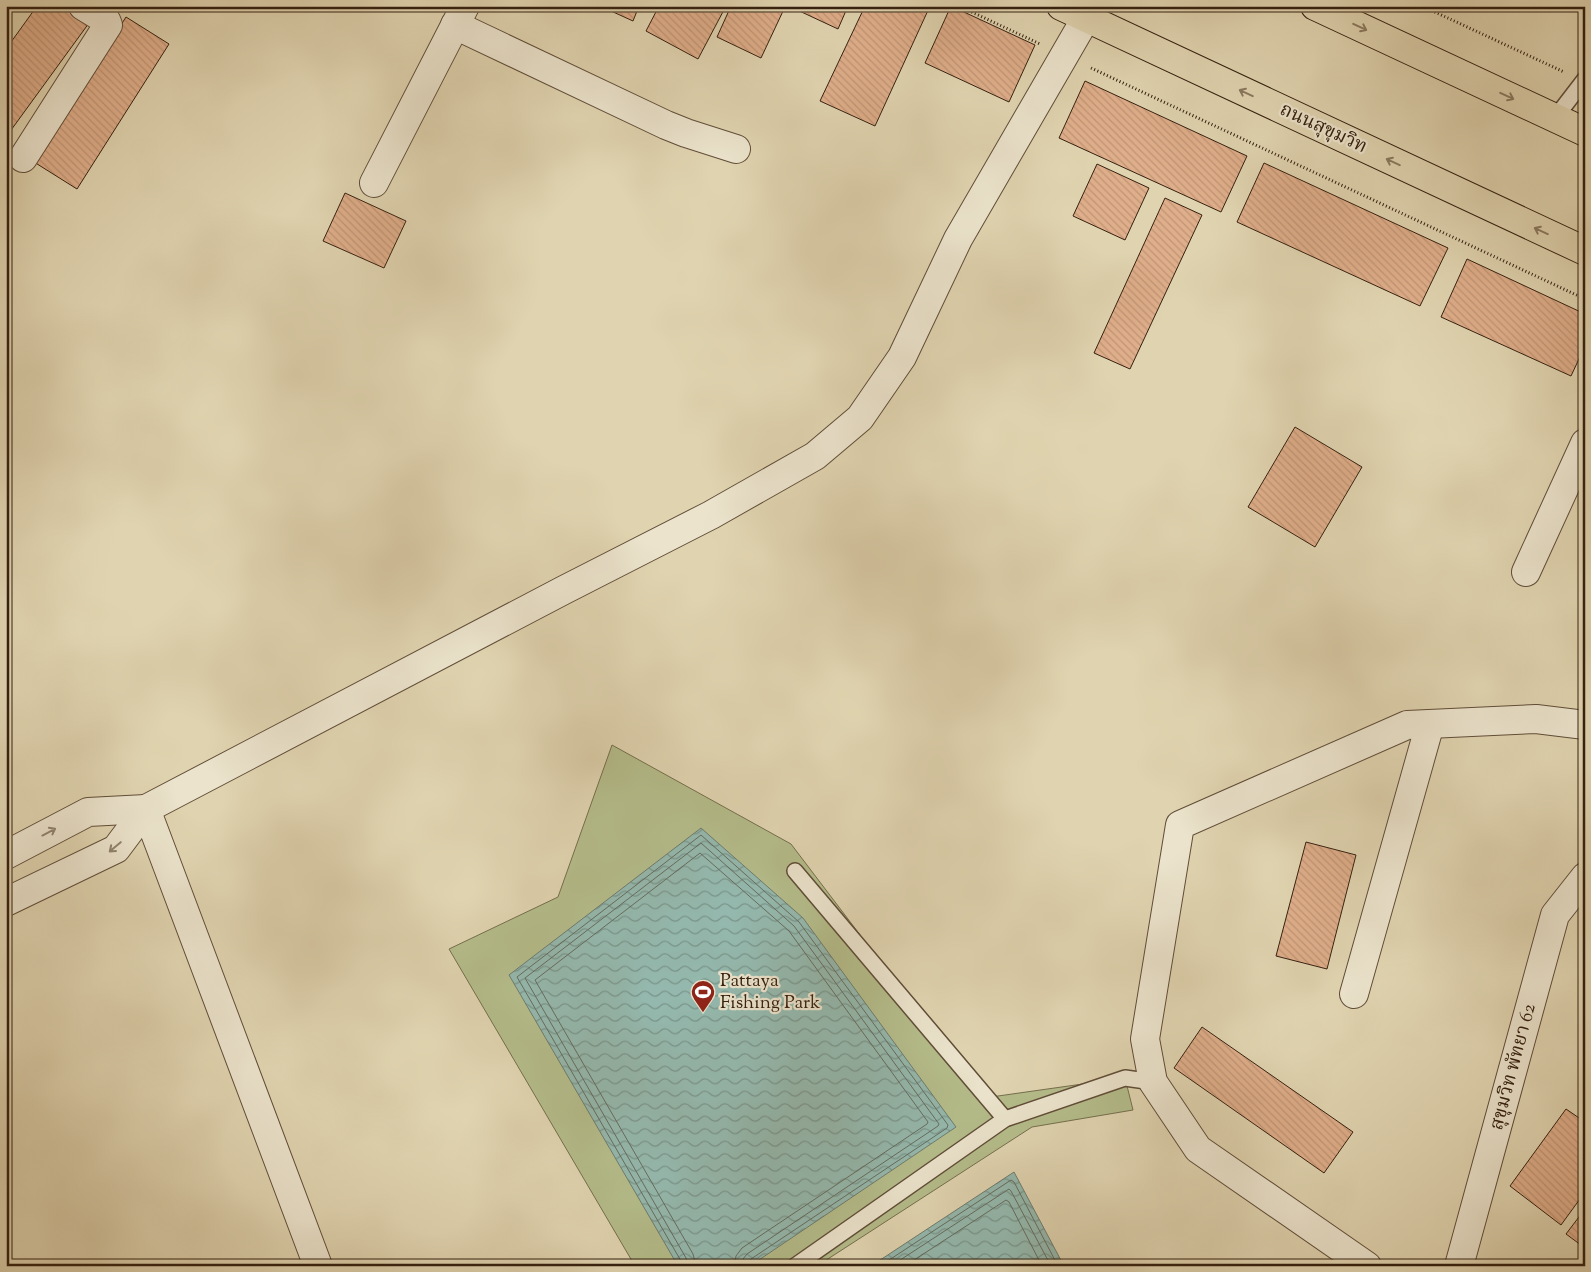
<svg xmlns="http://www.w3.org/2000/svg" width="1591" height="1272" font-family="'Sorts Mill Goudy','Noto Serif Thai',serif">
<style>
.pitch{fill:#b4bc8a;stroke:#746e4d}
.water{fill:url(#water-waves);stroke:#6e7b6e}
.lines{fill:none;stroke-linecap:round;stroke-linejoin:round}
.shore{stroke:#646c5e;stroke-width:1}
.building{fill:url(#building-back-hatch);stroke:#352010}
.lane-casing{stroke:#604d38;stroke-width:18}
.street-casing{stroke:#604d38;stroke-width:30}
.highway-casing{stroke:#352010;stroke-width:30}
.path{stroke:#352010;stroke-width:3;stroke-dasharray:1 2.5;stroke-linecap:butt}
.lane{stroke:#ebe3cc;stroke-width:15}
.street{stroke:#ebe3cc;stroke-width:28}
.highway{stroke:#e0d4b0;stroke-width:28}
.oneway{stroke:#8a7a60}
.oneway2{stroke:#90826e}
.labels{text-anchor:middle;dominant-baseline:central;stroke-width:4.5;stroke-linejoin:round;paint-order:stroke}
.street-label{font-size:19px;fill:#352010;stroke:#ebe3cc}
.poi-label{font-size:19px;fill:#352010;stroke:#ebe3cc;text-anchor:start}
</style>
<defs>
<pattern id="water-waves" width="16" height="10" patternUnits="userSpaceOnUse" patternTransform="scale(1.25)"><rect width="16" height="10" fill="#94b8ad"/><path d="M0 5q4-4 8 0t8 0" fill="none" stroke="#7a958b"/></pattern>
<pattern id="building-back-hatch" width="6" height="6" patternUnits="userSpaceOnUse" patternTransform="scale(1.25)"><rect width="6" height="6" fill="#dfae8a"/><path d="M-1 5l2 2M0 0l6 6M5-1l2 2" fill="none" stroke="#c09576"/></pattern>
</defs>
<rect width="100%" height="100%" fill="#e0d4b0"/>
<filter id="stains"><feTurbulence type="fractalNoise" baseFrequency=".004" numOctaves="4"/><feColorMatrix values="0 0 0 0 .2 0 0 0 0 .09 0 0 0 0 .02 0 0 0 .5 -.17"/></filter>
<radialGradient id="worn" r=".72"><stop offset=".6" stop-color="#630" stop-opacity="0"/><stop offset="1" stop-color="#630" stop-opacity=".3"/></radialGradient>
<path class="pitch" d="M 612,745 L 791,844 L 984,1098 L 1125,1078 L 1133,1110 L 1032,1127 L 817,1266 L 635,1266 L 449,949 L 558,897 Z"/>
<g class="water">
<path d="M 701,828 L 803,918 L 956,1127 L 750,1266 L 678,1266 L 509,975 Z"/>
<path d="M 1014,1172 L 1064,1266 L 871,1266 Z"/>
</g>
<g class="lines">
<g class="shore">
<path d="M 682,1266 L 681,1261 L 517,977 L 701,835 L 799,922 L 948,1125 L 947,1128 L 751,1259 L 748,1266"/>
<path d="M 688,1266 L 686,1258 L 525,978 L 701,843 L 794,926 L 939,1124 L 938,1126 L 747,1254 L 743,1259 L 742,1266"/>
<path d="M 696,1266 L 693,1254 L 535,980 L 700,853 L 789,931 L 928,1122 L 927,1124 L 742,1248 L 736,1256 L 734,1266"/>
<path d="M 880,1266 L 1011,1180 L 1014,1182 L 1058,1266"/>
<path d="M 891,1266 L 1009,1189 L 1011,1191 L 1051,1266"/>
<path d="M 905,1266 L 1006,1200 L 1009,1202 L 1042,1266"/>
</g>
</g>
<g class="building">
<path d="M 37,6 L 66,6 L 89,23 L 6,137 L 6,49 Z"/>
<path d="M 600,6 L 639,6 L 633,21 Z"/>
<path d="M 659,6 L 726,6 L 698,59 L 646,31 Z"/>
<path d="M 731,6 L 777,6 L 784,9 L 761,58 L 717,37 Z"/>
<path d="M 794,6 L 848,6 L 838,29 L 793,8 Z"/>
<path d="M 865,6 L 930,6 L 875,126 L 820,101 Z"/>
<path d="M 951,6 L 1035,45 L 1009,102 L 925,63 Z"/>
<path d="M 126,17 L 169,44 L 77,189 L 34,162 Z"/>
<path d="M 1085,81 L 1247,156 L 1221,212 L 1059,138 Z"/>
<path d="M 1264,163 L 1448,248 L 1420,306 L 1237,222 Z"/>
<path d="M 1097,164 L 1149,188 L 1125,240 L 1073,216 Z"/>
<path d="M 345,193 L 406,221 L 384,268 L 323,241 Z"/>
<path d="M 1165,198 L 1202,215 L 1130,369 L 1094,353 Z"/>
<path d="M 1467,259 L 1585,314 L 1585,346 L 1571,376 L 1441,317 Z"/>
<path d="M 1295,427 L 1362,467 L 1315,547 L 1248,507 Z"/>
<path d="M 1306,842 L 1356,855 L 1327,969 L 1276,956 Z"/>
<path d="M 1202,1027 L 1353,1132 L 1324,1173 L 1174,1068 Z"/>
<path d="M 1566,1109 L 1585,1122 L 1585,1192 L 1561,1225 L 1510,1186 Z"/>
<path d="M 1585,1209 L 1585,1248 L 1566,1234 Z"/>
</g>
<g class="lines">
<g class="lane-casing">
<g id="lane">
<path d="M 1555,118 L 1585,79"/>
<path d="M 795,871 L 1005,1119"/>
<path d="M 795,1266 L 1005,1119 L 1125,1078 L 1153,1082"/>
</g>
</g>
<g class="street-casing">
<g id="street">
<path d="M 455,25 L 666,125 L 686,133 L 736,149"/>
<path d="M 23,158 L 108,25 L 106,20 L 83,6"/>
<path d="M 374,183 L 465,6"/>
<path d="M 1526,572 L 1585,443"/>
<path d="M 6,855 L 88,812 L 146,809"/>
<path d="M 6,902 L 116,849 L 146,809"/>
<path d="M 1354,994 L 1430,724"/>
<path d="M 318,1266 L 146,809 L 564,590 L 711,515 L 815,456 L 860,418 L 902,357 L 958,239 L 1086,18"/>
<path d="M 1367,1266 L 1198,1149 L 1153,1082 L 1145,1039 L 1180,825 L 1407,725 L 1536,719 L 1585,725"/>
<path d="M 1459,1266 L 1555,915 L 1585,877"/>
</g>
</g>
<g class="highway-casing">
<g id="highway">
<path d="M 1061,6 L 1585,251"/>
<path d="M 1315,6 L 1585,132"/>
</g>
</g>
<g class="path">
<path d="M 959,6 L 1040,44"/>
<path d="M 1422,6 L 1564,72"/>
<path d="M 1091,68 L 1585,299"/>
</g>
<use href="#lane" class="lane"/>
<use href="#street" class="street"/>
<use href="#highway" class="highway"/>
</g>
<defs><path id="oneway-shaft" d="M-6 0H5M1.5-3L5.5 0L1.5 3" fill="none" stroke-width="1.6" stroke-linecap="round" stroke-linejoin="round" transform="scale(1.25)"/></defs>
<g class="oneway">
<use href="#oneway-shaft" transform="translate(1360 27) rotate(25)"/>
<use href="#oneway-shaft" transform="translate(1246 93) rotate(-155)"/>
<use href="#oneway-shaft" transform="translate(1507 96) rotate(25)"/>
<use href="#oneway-shaft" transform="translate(1393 162) rotate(-155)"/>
<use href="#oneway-shaft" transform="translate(1541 231) rotate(-155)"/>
</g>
<g class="oneway2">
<use href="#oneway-shaft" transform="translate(49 832) rotate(-28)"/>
<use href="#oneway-shaft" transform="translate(115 847) rotate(140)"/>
</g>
<defs>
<g id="stadium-pin" transform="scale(1.25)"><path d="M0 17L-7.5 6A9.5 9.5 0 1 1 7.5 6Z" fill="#8f2418" stroke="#ebe3cc"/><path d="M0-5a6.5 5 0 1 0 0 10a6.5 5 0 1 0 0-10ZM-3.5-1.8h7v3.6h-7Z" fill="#fff"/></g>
</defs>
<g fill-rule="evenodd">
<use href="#stadium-pin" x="703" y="992"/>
</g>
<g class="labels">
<g class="street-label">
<text transform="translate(1323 129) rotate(25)">ถนนสุขุมวิท</text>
<text transform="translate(1514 1067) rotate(-75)">สุขุมวิท พัทยา 62</text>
</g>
<g class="poi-label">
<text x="720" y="981">Pattaya<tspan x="720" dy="22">Fishing Park</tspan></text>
</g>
</g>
<rect width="1591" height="1272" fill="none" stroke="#e0d4b0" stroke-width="25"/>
<rect x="8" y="8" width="1576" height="1257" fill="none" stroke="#352010" stroke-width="2.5"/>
<rect x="12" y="12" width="1566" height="1247" fill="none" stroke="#352010"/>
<rect width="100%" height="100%" filter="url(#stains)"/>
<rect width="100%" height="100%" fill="url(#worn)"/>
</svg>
